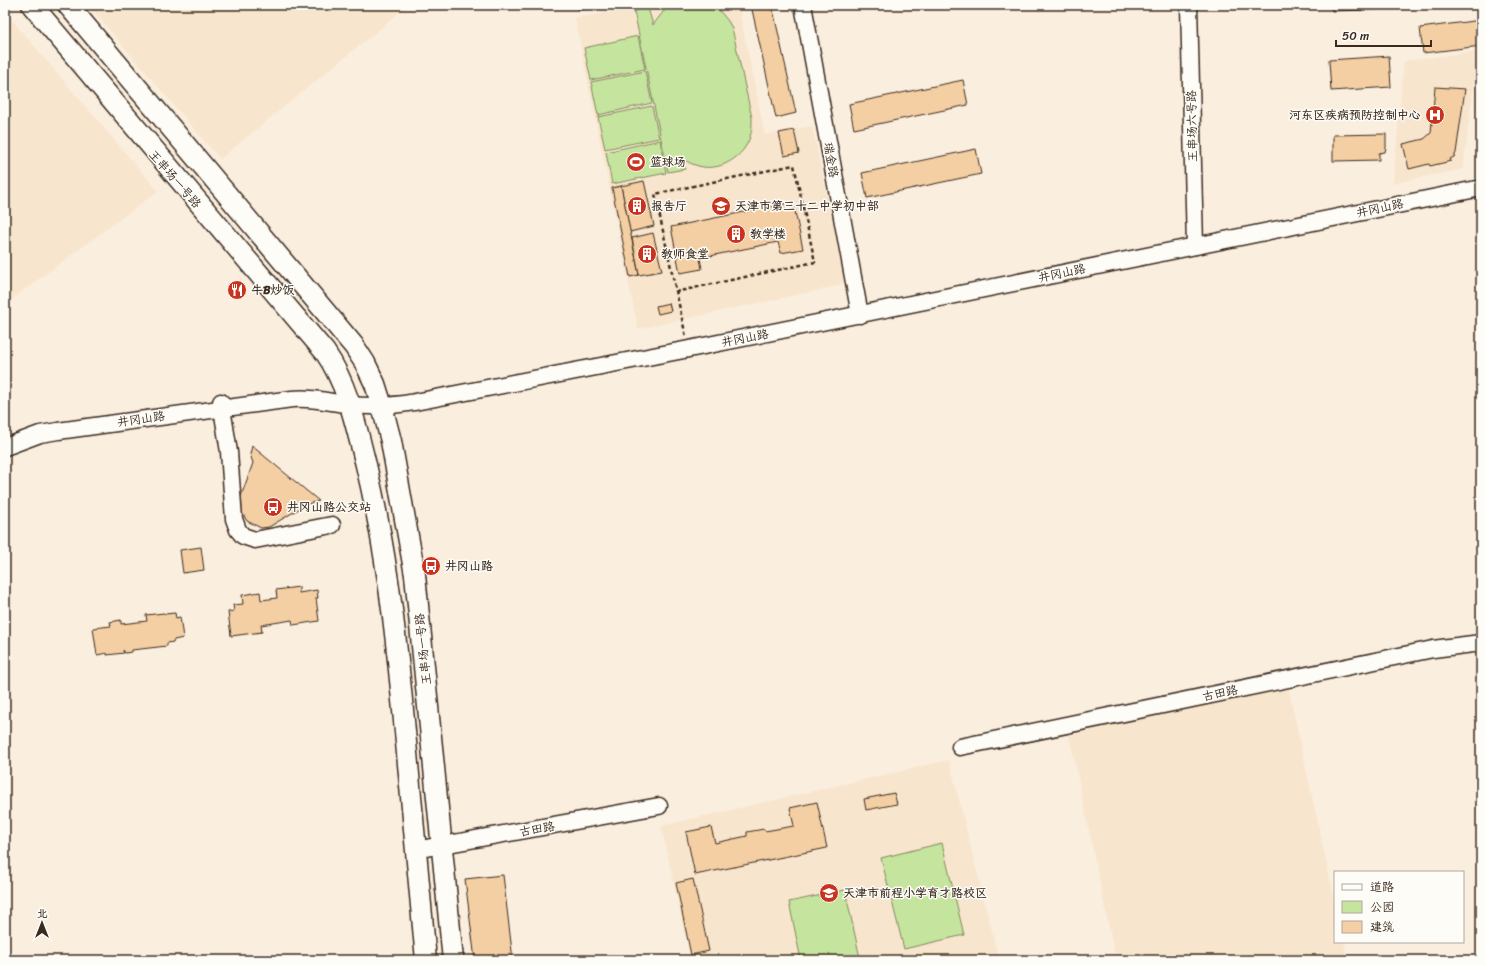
<svg xmlns="http://www.w3.org/2000/svg" width="1486" height="965" font-family="Sriracha,'LXGW WenKai TC',sans-serif">
<style>
.built{fill:#f8e5cd}
.green{fill:#c5e59e;stroke:#80885e}
.building{fill:#f4cfa4;stroke:#3b2a1e}
.lines{fill:none;stroke-linecap:round;stroke-linejoin:round}
.minor-casing{stroke:#3b2a1e;stroke-width:19}
.major-casing{stroke:#3b2a1e;stroke-width:23}
.path{stroke:#3b2a1e;stroke-width:2.5;stroke-dasharray:4 3;stroke-linecap:butt}
.minor{stroke:#fdfcf7;stroke-width:16}
.major{stroke:#fdfcf7;stroke-width:20}
.labels{text-anchor:middle;dominant-baseline:central;stroke-width:3;stroke-linejoin:round;paint-order:stroke}
.poi-label{font-size:12px;font-weight:bold;fill:#3b2a1e;stroke:#fdfcf7;text-anchor:start}
.street-label{font-size:12px;fill:#3b2a1e;stroke:#fdfcf7}
</style>
<rect width="100%" height="100%" fill="#faeede"/>
<filter id="ink" filterUnits="userSpaceOnUse"><feTurbulence type="fractalNoise" baseFrequency=".025" numOctaves="2"/><feDisplacementMap in="SourceGraphic" scale="8" xChannelSelector="R" yChannelSelector="G"/><feConvolveMatrix kernelMatrix="1 2 1 2 8 2 1 2 1" color-interpolation-filters="sRGB"/></filter>
<g filter="url(#ink)">
<g class="built">
<path d="M 88,5 L 409,5 L 220,159 Z"/>
<path d="M 652,5 L 738,5 L 765,135 L 812,126 L 845,278 L 843,282 L 838,286 L 638,329 L 575,18 Z"/>
<path d="M 5,12 L 158,191 L 5,304 Z"/>
<path d="M 1478,51 L 1463,169 L 1393,183 L 1404,61 Z"/>
<path d="M 1288,686 L 1335,902 L 1335,942 L 1344,942 L 1346,954 L 1310,960 L 1116,960 L 1069,735 Z"/>
<path d="M 949,760 L 999,960 L 691,960 L 661,826 Z"/>
</g>
<g class="green">
<path d="M 672,5 L 710,5 L 719,10 L 728,21 L 732,28 L 752,118 C 752,125 752,131 750,137 C 744,156 723,170 703,167 C 696,166 689,163 683,159 L 685,169 L 668,172 L 634,11 L 648,8 L 653,25 L 663,12 Z"/>
<path d="M 638,36 L 645,69 L 591,80 L 584,48 Z"/>
<path d="M 645,71 L 652,103 L 598,115 L 591,82 Z"/>
<path d="M 652,106 L 659,138 L 605,149 L 598,117 Z"/>
<path d="M 660,140 L 666,173 L 612,184 L 606,152 Z"/>
<path d="M 942,843 L 964,935 L 904,949 L 881,858 Z"/>
<path d="M 845,890 L 860,958 L 849,960 L 801,960 L 789,902 Z"/>
</g>
<g class="building">
<path d="M 578,5 L 608,5 L 579,10 Z"/>
<path d="M 751,5 L 772,5 L 796,113 L 776,118 Z"/>
<path d="M 1331,5 L 1399,5 L 1399,9 L 1332,11 Z"/>
<path d="M 1481,20 L 1481,46 L 1423,53 L 1420,28 Z"/>
<path d="M 1389,56 L 1391,87 L 1331,91 L 1329,60 Z"/>
<path d="M 963,80 L 968,105 L 854,129 L 849,104 Z"/>
<path d="M 1435,87 L 1465,89 L 1456,153 L 1454,157 L 1450,159 L 1451,161 L 1430,166 L 1429,164 L 1409,169 L 1403,144 L 1424,139 L 1431,133 Z"/>
<path d="M 794,130 L 799,153 L 784,156 L 779,133 Z"/>
<path d="M 1386,134 L 1386,147 L 1385,152 L 1379,153 L 1379,160 L 1333,161 L 1333,135 Z"/>
<path d="M 976,149 L 981,174 L 867,198 L 862,173 Z"/>
<path d="M 644,181 L 654,226 L 630,232 L 621,186 Z"/>
<path d="M 621,186 L 639,275 L 630,277 L 612,188 Z"/>
<path d="M 793,202 L 803,249 L 781,253 L 778,242 L 700,258 L 702,269 L 680,273 L 671,227 Z"/>
<path d="M 653,233 L 662,271 L 639,275 L 632,238 Z"/>
<path d="M 669,303 L 671,311 L 658,314 L 656,306 Z"/>
<path d="M 252,446 L 319,501 L 307,504 L 269,527 L 261,528 L 247,521 L 241,511 L 240,499 L 253,463 L 250,454 Z"/>
<path d="M 201,547 L 204,570 L 183,573 L 180,550 Z"/>
<path d="M 299,587 L 299,593 L 317,590 L 318,598 L 316,598 L 319,621 L 293,625 L 292,620 L 261,625 L 262,632 L 231,636 L 228,612 L 234,611 L 233,605 L 243,604 L 242,595 L 260,592 L 261,600 L 277,598 L 276,590 Z"/>
<path d="M 164,613 L 165,614 L 175,613 L 176,618 L 180,617 L 183,638 L 174,640 L 173,642 L 167,643 L 167,646 L 132,650 L 132,652 L 125,653 L 123,650 L 124,653 L 107,655 L 107,653 L 97,655 L 93,628 L 111,626 L 110,622 L 121,620 L 121,624 L 147,621 L 146,615 Z"/>
<path d="M 894,793 L 897,804 L 866,810 L 864,799 Z"/>
<path d="M 817,802 L 827,848 L 695,875 L 686,832 L 711,827 L 715,843 L 747,836 L 747,832 L 764,829 L 765,831 L 794,826 L 790,808 Z"/>
<path d="M 503,875 L 513,960 L 475,960 L 465,879 Z"/>
<path d="M 693,879 L 709,951 L 691,955 L 676,883 Z"/>
</g>
<g class="lines">
<g class="minor-casing">
<g id="minor">
<path d="M 803,5 L 860,315"/>
<path d="M 1189,5 L 1195,246"/>
<path d="M 221,402 L 229,452 L 234,519 L 238,530 L 243,536 L 255,540 L 332,525"/>
<path d="M 5,447 L 40,434 L 58,431 L 292,399 C 312,397 330,402 350,405 C 372,407 393,406 415,402 L 689,349 L 1481,188"/>
<path d="M 960,747 L 1433,649 L 1481,643"/>
<path d="M 415,850 L 659,806"/>
</g>
</g>
<g class="major-casing">
<g id="major">
<path d="M 32,5 L 325,352 C 348,385 356,426 366,465 C 390,564 399,664 408,764 C 414,830 420,895 426,960"/>
<path d="M 68,5 L 354,346 L 365,363 L 375,384 L 382,406 L 391,441 L 415,575 L 453,960"/>
</g>
</g>
<path class="path" d="M 675,292 L 815,262 L 794,165 L 655,194 L 686,337"/>
<use href="#minor" class="minor"/>
<use href="#major" class="major"/>
</g>
</g>
<defs>
<g id="hospital-disc" transform="scale(1)"><circle r="9.5" fill="#c8321e" stroke="#fdfcf7"/><path d="M-5-5h3v3.5h4V-5h3V5h-3V1.5h-4V5h-3Z" fill="#fff"/></g>
<g id="stadium-disc" transform="scale(1)"><circle r="9.5" fill="#c8321e" stroke="#fdfcf7"/><path d="M0-5a6.5 5 0 1 0 0 10a6.5 5 0 1 0 0-10ZM-3.5-1.8h7v3.6h-7Z" fill="#fff"/></g>
<g id="building-disc" transform="scale(1)"><circle r="9.5" fill="#c8321e" stroke="#fdfcf7"/><path d="M-4-6H4V6H1V3H-1V6H-4ZM-2.5-4.3h1.7v1.8h-1.7ZM.8-4.3h1.7v1.8H.8ZM-2.5-1h1.7V.8h-1.7ZM.8-1h1.7V.8H.8Z" fill="#fff"/></g>
<g id="school-disc" transform="scale(1)"><circle r="9.5" fill="#c8321e" stroke="#fdfcf7"/><path d="M0-5L7-2L0 1L-7-2ZM-4 1L0 2.5L4 1V4Q0 6-4 4Z" fill="#fff"/></g>
<g id="restaurant-disc" transform="scale(1)"><circle r="9.5" fill="#c8321e" stroke="#fdfcf7"/><path d="M-5-6h1v4h1v-4h1v4h1v-4h1v5L-1.5 .5V6h-2V.5L-5-1ZM5-6V6H3V1.5H1.5Q1.5-4 5-6Z" fill="#fff"/></g>
<g id="bus-disc" transform="scale(1)"><circle r="9.5" fill="#c8321e" stroke="#fdfcf7"/><path d="M-5-6H5V4H4V6H2V4H-2V6H-4V4H-5ZM-3.5-4V0h7V-4ZM-3.5 1.2v1.5H-2V1.2ZM2 1.2v1.5H3.5V1.2Z" fill="#fff"/></g>
</defs>
<g fill-rule="evenodd">
<use href="#hospital-disc" x="1435" y="115"/>
<use href="#stadium-disc" x="636" y="162"/>
<use href="#building-disc" x="637" y="206"/>
<use href="#school-disc" x="721" y="206"/>
<use href="#building-disc" x="736" y="234"/>
<use href="#building-disc" x="647" y="254"/>
<use href="#restaurant-disc" x="237" y="290"/>
<use href="#bus-disc" x="273" y="507"/>
<use href="#bus-disc" x="431" y="566"/>
<use href="#school-disc" x="829" y="893"/>
</g>
<g class="labels">
<g class="poi-label">
<text x="1421" y="115" text-anchor="end">河东区疾病预防控制中心</text>
<text x="650" y="162">篮球场</text>
<text x="651" y="206">报告厅</text>
<text x="735" y="206">天津市第三十二中学初中部</text>
<text x="750" y="234">教学楼</text>
<text x="661" y="254">教师食堂</text>
<text x="251" y="290">牛B炒饭</text>
<text x="287" y="507">井冈山路公交站</text>
<text x="445" y="566">井冈山路</text>
<text x="843" y="893">天津市前程小学育才路校区</text>
</g>
<g class="street-label">
<text transform="translate(1192 126) rotate(-91)">王串场六号路</text>
<text transform="translate(831 160) rotate(80)">瑞金路</text>
<text transform="translate(175 179) rotate(49)">王串场一号路</text>
<text transform="translate(1380 208) rotate(-12)">井冈山路</text>
<text transform="translate(1062 273) rotate(-12)">井冈山路</text>
<text transform="translate(745 338) rotate(-11)">井冈山路</text>
<text transform="translate(141 419) rotate(-8)">井冈山路</text>
<text transform="translate(423 649) rotate(-96)">王串场一号路</text>
<text transform="translate(1220 693) rotate(-12)">古田路</text>
<text transform="translate(537 829) rotate(-10)">古田路</text>
</g>
</g>
<rect width="1486" height="965" fill="none" stroke="#fdfcf7" stroke-width="20"/>
<rect x="10" y="10" width="1466" height="945" fill="none" stroke="#3b2a1e" stroke-width="1.5" filter="url(#ink)"/>
<rect x="1334" y="871" width="130" height="72" fill="#fdfcf7" stroke="#afa8a0"/>
<rect x="1342" y="884" width="20" height="6" fill="#fdfcf7" stroke="#afa8a0"/>
<text x="1370" y="891" font-size="12" fill="#3b2a1e">道路</text>
<rect x="1342" y="901" width="20" height="12" fill="#c5e59e" stroke="#afa8a0"/>
<text x="1370" y="911" font-size="12" fill="#3b2a1e">公园</text>
<rect x="1342" y="921" width="20" height="12" fill="#f4cfa4" stroke="#afa8a0"/>
<text x="1370" y="931" font-size="12" fill="#3b2a1e">建筑</text>
<g transform="translate(42 923)" stroke="#fdfcf7" stroke-width="3" paint-order="stroke">
<path d="M0-3L7 15L0 10L-7 15Z" fill="#3b2a1e"/>
<text y="-6" font-size="11" font-weight="bold" text-anchor="middle" fill="#3b2a1e">北</text>
</g>
<path d="M1336 40v6h95v-6" fill="none" stroke="#3b2a1e" stroke-width="2"/>
<text x="1342" y="40" font-size="12" fill="#3b2a1e" stroke="#fdfcf7" stroke-width="3" paint-order="stroke">50 m</text>
</svg>
